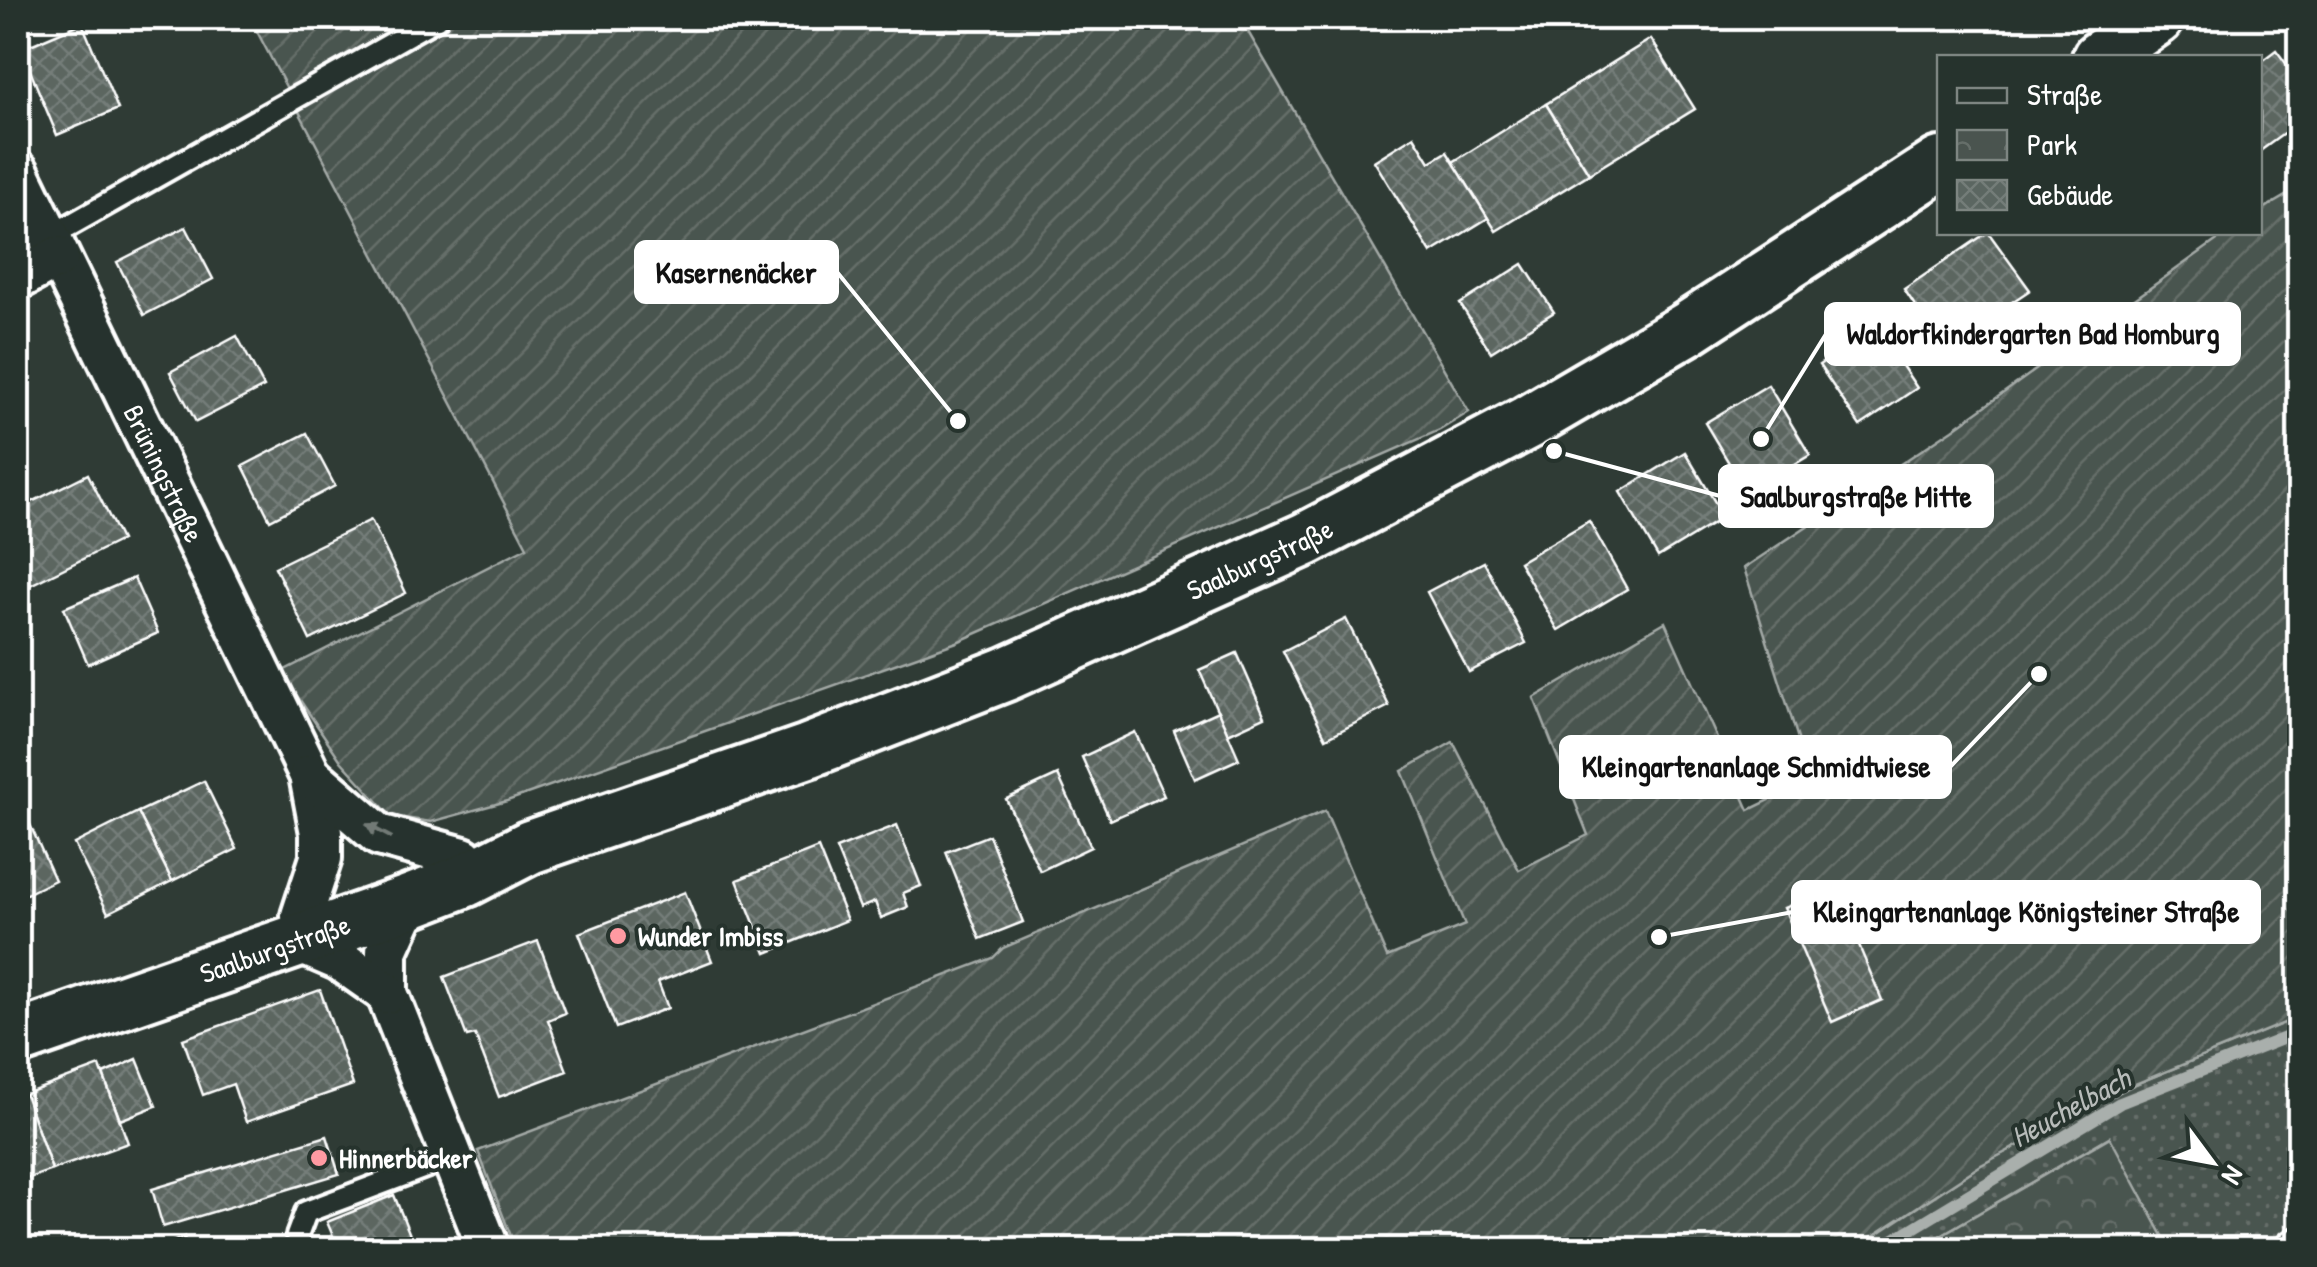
<svg xmlns="http://www.w3.org/2000/svg" width="2317" height="1267" font-family="'Patrick Hand',sans-serif">
<style>
.grass{fill:url(#grass-dots);stroke:#a4aaa7;stroke-width:2.5}
.park{fill:url(#park-crowns);stroke:#a4aaa7;stroke-width:2.5}
.garden{fill:url(#garden-furrows);stroke:#a4aaa7;stroke-width:2.5}
.lines{fill:none;stroke-linecap:round;stroke-linejoin:round}
.stream{stroke:#a9afac;stroke-width:12}
.building{fill:url(#building-cross-hatch);stroke:#fff;stroke-width:2.5}
.service-casing{stroke:#fff;stroke-width:28}
.minor-casing{stroke:#fff;stroke-width:48}
.tertiary-casing{stroke:#fff;stroke-width:60}
.service{stroke:#26332d;stroke-width:20}
.minor{stroke:#26332d;stroke-width:40}
.tertiary{stroke:#26332d;stroke-width:52}
.oneway{fill:#727a76}
.poi-dot{fill:#ff9aa2;stroke:#26332d;stroke-width:4}
.labels{text-anchor:middle;dominant-baseline:central;stroke-width:8;stroke-linejoin:round;paint-order:stroke}
.street-label{font-size:28px;fill:#fff;stroke:#26332d}
.poi-label{font-size:28px;font-weight:bold;fill:#fff;stroke:#26332d;text-anchor:start}
.water-label{font-size:30px;font-style:italic;fill:#b8bcba;stroke:#26332d}
.leader{fill:none;stroke:#fff;stroke-width:4}
.callout-dot{fill:#fff;stroke:#26332d;stroke-width:4}
.callout{fill:#fff;stroke:#fff;stroke-width:4}
.callout-label{font-size:30px;text-anchor:middle;font-weight:bold;fill:#111}
</style>
<defs>
<pattern id="grass-dots" width="8" height="8" patternUnits="userSpaceOnUse" patternTransform="scale(2.5)"><rect width="8" height="8" fill="#4a544f"/><path d="M2 2h.1M6 6h.1" fill="none" stroke="#656e69" stroke-width="1.8" stroke-linecap="round"/></pattern>
<pattern id="park-crowns" width="20" height="18" patternUnits="userSpaceOnUse" patternTransform="scale(2.5)"><rect width="20" height="18" fill="#4a544f"/><path d="M2 6a3 3 0 1 1 6 0M12 15a3 3 0 1 1 6 0" fill="none" stroke="#656e69"/></pattern>
<pattern id="garden-furrows" width="10" height="10" patternUnits="userSpaceOnUse" patternTransform="scale(2.5)"><rect width="10" height="10" fill="#4a544f"/><path d="M-1 1l2-2M0 10L10 0M9 11l2-2" fill="none" stroke="#656e69"/></pattern>
<pattern id="building-cross-hatch" width="8" height="8" patternUnits="userSpaceOnUse" patternTransform="scale(2.5)"><rect width="8" height="8" fill="#5b6661"/><path d="M0 0l8 8M0 8l8-8" fill="none" stroke="#747d79"/></pattern>
</defs>
<rect width="100%" height="100%" fill="#2f3b35"/>
<filter id="ink" filterUnits="userSpaceOnUse"><feTurbulence type="fractalNoise" baseFrequency=".01" numOctaves="2"/><feDisplacementMap in="SourceGraphic" scale="20" xChannelSelector="R" yChannelSelector="G"/><feConvolveMatrix kernelMatrix="1 2 1 2 8 2 1 2 1" color-interpolation-filters="sRGB"/></filter>
<g filter="url(#ink)">
<path class="grass" d="M 2299,1017 L 2300,1248 L 2296,1249 L 2170,1249 L 2109,1137 L 1917,1249 L 1853,1250 L 1981,1165 L 2133,1085 Z"/>
<path class="park" d="M 2110,1137 L 2170,1249 L 1917,1249 Z"/>
<g class="garden">
<path d="M 250,18 L 1240,18 L 1469,412 L 1440,430 L 957,642 L 507,801 L 431,822 L 391,816 L 341,761 L 281,672 L 527,547 Z"/>
<path d="M 2299,188 L 2299,1017 L 2133,1085 L 1981,1165 L 1853,1249 L 516,1249 L 478,1151 L 993,958 L 1003,948 L 1325,811 L 1387,957 L 1465,925 L 1402,771 L 1453,742 L 1519,870 L 1588,835 L 1534,698 L 1665,622 L 1749,810 L 1811,780 L 1744,568 L 1953,429 L 2227,233 L 2260,232 L 2260,211 Z"/>
</g>
<g class="lines">
<path class="stream" d="M 1877,1250 L 2120,1103 L 2300,1032"/>
</g>
<g class="building">
<path d="M 82,23 L 118,109 L 57,135 L 21,49 Z"/>
<path d="M 1651,39 L 1695,109 L 1589,174 L 1546,104 Z"/>
<path d="M 2276,50 L 2300,82 L 2300,122 L 2260,151 L 2260,62 Z"/>
<path d="M 1546,104 L 1589,174 L 1496,231 L 1453,162 Z"/>
<path d="M 1414,136 L 1430,162 L 1447,152 L 1488,218 L 1431,253 L 1374,161 Z"/>
<path d="M 186,227 L 213,279 L 144,315 L 117,262 Z"/>
<path d="M 1988,232 L 2030,290 L 1943,348 L 1904,289 Z"/>
<path d="M 1523,264 L 1554,312 L 1491,352 L 1460,304 Z"/>
<path d="M 1876,327 L 1917,388 L 1860,426 L 1819,365 Z"/>
<path d="M 237,336 L 264,387 L 196,422 L 170,372 Z"/>
<path d="M 1768,385 L 1810,455 L 1747,493 L 1705,423 Z"/>
<path d="M 307,433 L 335,486 L 270,520 L 243,466 Z"/>
<path d="M 1685,452 L 1724,517 L 1658,557 L 1620,492 Z"/>
<path d="M 88,474 L 121,540 L 18,591 L 18,509 Z"/>
<path d="M 371,520 L 406,593 L 310,640 L 275,567 Z"/>
<path d="M 1589,521 L 1627,589 L 1558,630 L 1519,562 Z"/>
<path d="M 1484,562 L 1526,643 L 1469,672 L 1427,592 Z"/>
<path d="M 134,578 L 158,633 L 88,664 L 64,608 Z"/>
<path d="M 1346,619 L 1389,706 L 1326,738 L 1283,651 Z"/>
<path d="M 1237,653 L 1265,717 L 1228,734 L 1199,670 Z"/>
<path d="M 1218,711 L 1239,759 L 1195,779 L 1174,731 Z"/>
<path d="M 1135,732 L 1164,796 L 1110,820 L 1082,757 Z"/>
<path d="M 1058,775 L 1091,847 L 1040,871 L 1006,799 Z"/>
<path d="M 204,781 L 237,849 L 172,881 L 138,812 Z"/>
<path d="M 18,798 L 55,880 L 18,898 Z"/>
<path d="M 138,812 L 172,881 L 108,913 L 74,844 Z"/>
<path d="M 897,825 L 921,886 L 903,893 L 908,907 L 881,918 L 875,902 L 860,908 L 836,849 Z"/>
<path d="M 989,835 L 1023,922 L 980,939 L 946,852 Z"/>
<path d="M 818,848 L 847,920 L 766,953 L 737,880 Z"/>
<path d="M 1834,887 L 1882,1000 L 1832,1022 L 1784,908 Z"/>
<path d="M 685,892 L 712,961 L 658,982 L 668,1008 L 616,1028 L 579,933 Z"/>
<path d="M 538,941 L 565,1013 L 548,1020 L 567,1071 L 499,1097 L 475,1035 L 467,1037 L 444,977 Z"/>
<path d="M 320,990 L 353,1085 L 246,1122 L 233,1084 L 203,1095 L 183,1039 Z"/>
<path d="M 137,1059 L 156,1106 L 120,1120 L 103,1074 Z"/>
<path d="M 100,1066 L 128,1143 L 52,1170 L 25,1094 Z"/>
<path d="M 25,1094 L 52,1170 L 18,1182 L 18,1096 Z"/>
<path d="M 327,1136 L 339,1174 L 163,1227 L 152,1189 Z"/>
<path d="M 394,1195 L 416,1250 L 339,1250 L 327,1222 Z"/>
<path d="M 184,1237 L 188,1250 L 154,1250 Z"/>
</g>
<g class="lines">
<g class="service-casing">
<g id="service">
<path d="M 49,237 L 437,18"/>
<path d="M 302,1250 L 297,1236 L 306,1212 L 452,1157"/>
</g>
</g>
<g class="minor-casing">
<g id="minor">
<path id="s1" d="M 18,172 L 310,775 L 321,833 L 321,858 L 302,916"/>
<path d="M 18,279 L 58,257"/>
<path d="M 310,775 L 379,835 L 463,858"/>
<path d="M 409,902 L 387,951 L 387,993 L 489,1250"/>
<path d="M 298,942 L 340,960 L 387,993"/>
<path d="M 2296,1250 L 2300,1248"/>
</g>
</g>
<g class="tertiary-casing">
<g id="tertiary">
<path d="M 2099,58 L 2157,18"/>
<path id="s2" d="M 18,1038 L 409,902 L 466,880 L 530,847 L 808,751 L 1006,674 L 1306,539 L 1528,422 L 1687,329 L 1940,164"/>
</g>
</g>
<use href="#service" class="service"/>
<use href="#minor" class="minor"/>
<use href="#tertiary" class="tertiary"/>
</g>
<defs><path id="oneway-solid" d="M-6-.8H1V-3.2L6.5 0L1 3.2V.8H-6Z" transform="scale(2.5)"/></defs>
<use class="oneway" href="#oneway-solid" transform="translate(379 831) rotate(-152)"/>
</g>
<g class="poi-dot">
<circle cx="618" cy="936" r="10"/>
<circle cx="319" cy="1158" r="10"/>
</g>
<g class="labels">
<g class="street-label">
<text stroke="none"><textPath href="#s1" startOffset="335">Brüningstraße</textPath></text>
<text stroke="none"><textPath href="#s2" startOffset="1332">Saalburgstraße</textPath></text>
<text stroke="none"><textPath href="#s2" startOffset="272">Saalburgstraße</textPath></text>
</g>
<g class="poi-label">
<text x="638" y="936">Wunder Imbiss</text>
<text x="339" y="1158">Hinnerbäcker</text>
</g>
<g class="water-label">
<text transform="translate(2070 1107) rotate(-29)">Heuchelbach</text>
</g>
</g>
<path class="leader" d="M958 421L837 272M1761 439L1826 334M1554 451L1720 496M2039 674L1950 767M1659 937L1793 912"/>
<g class="callout-dot">
<circle cx="958" cy="421" r="10"/>
<circle cx="1761" cy="439" r="10"/>
<circle cx="1554" cy="451" r="10"/>
<circle cx="2039" cy="674" r="10"/>
<circle cx="1659" cy="937" r="10"/>
</g>
<g class="callout">
<rect x="636" y="242" width="201" height="60" rx="10"/>
<rect x="1826" y="304" width="413" height="60" rx="10"/>
<rect x="1720" y="466" width="272" height="60" rx="10"/>
<rect x="1561" y="737" width="389" height="60" rx="10"/>
<rect x="1793" y="882" width="466" height="60" rx="10"/>
</g>
<g class="callout-label">
<text x="736" y="283">Kasernenäcker</text>
<text x="2033" y="344">Waldorfkindergarten Bad Homburg</text>
<text x="1856" y="507">Saalburgstraße Mitte</text>
<text x="1756" y="777">Kleingartenanlage Schmidtwiese</text>
<text x="2026" y="922">Kleingartenanlage Königsteiner Straße</text>
</g>
<rect width="2317" height="1267" fill="none" stroke="#26332d" stroke-width="60"/>
<rect x="30" y="30" width="2257" height="1207" fill="none" stroke="#fff" stroke-width="4" filter="url(#ink)"/>
<rect x="1937" y="55" width="325" height="180" fill="#26332d" stroke="#7d8581" stroke-width="2.5"/>
<rect x="1957" y="88" width="50" height="15" fill="#26332d" stroke="#7d8581" stroke-width="2.5"/>
<text x="2027" y="105" font-size="30" fill="#ffffff">Straße</text>
<rect x="1957" y="130" width="50" height="30" fill="url(#park-crowns)" stroke="#7d8581" stroke-width="2.5"/>
<text x="2027" y="155" font-size="30" fill="#ffffff">Park</text>
<rect x="1957" y="180" width="50" height="30" fill="url(#building-cross-hatch)" stroke="#7d8581" stroke-width="2.5"/>
<text x="2027" y="205" font-size="30" fill="#ffffff">Gebäude</text>
<g transform="translate(2212 1162) rotate(122)" stroke="#26332d" stroke-width="8" paint-order="stroke">
<path d="M0-8L18 38L0 25L-18 38Z" fill="#ffffff"/>
<text y="-15" font-size="28" font-weight="bold" text-anchor="middle" fill="#ffffff">N</text>
</g>
</svg>
